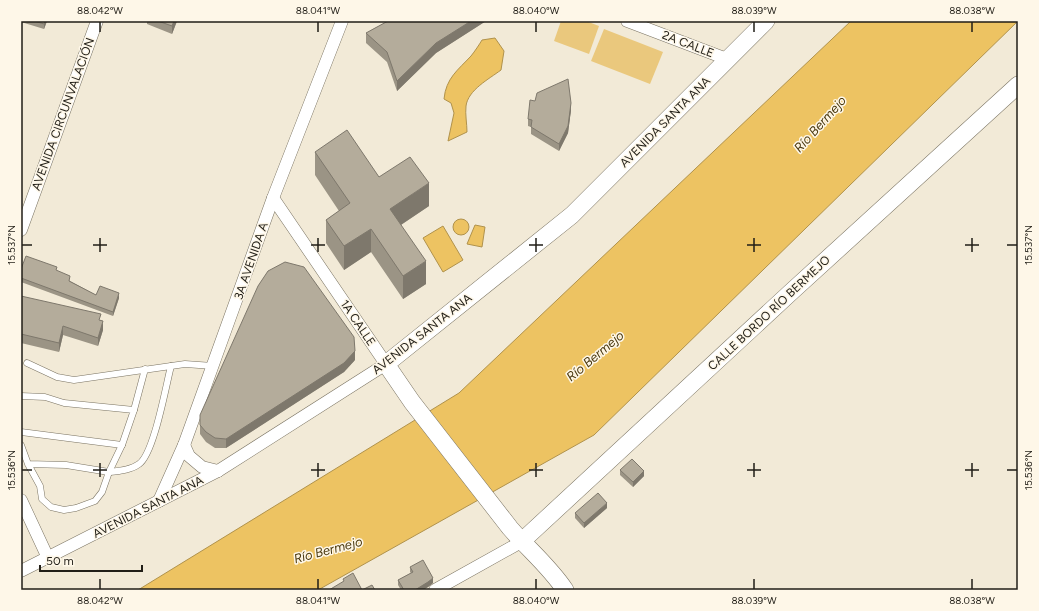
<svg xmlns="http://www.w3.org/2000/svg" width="1039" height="611" font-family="Figtree,sans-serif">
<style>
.green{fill:#eac87d}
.water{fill:#edc362;stroke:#b0924c}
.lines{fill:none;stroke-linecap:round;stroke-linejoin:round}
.service-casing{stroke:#7a7362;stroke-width:7}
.minor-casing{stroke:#7a7362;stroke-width:13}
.secondary-casing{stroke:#7a7362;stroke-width:18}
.service{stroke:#fff;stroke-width:6}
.minor{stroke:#fff;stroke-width:12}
.secondary{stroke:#fff;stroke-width:17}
.wall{fill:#9b9485}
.shaded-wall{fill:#7e786c}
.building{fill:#b4ac9b;stroke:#7e786c}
.ticks{fill:none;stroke:#211e17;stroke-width:1.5}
.labels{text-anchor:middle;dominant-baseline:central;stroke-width:3;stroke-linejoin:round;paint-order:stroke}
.street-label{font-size:12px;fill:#211e17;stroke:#fef7e8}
.water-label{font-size:13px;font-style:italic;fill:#4a390f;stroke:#fef7e8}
.neatline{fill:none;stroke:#211e17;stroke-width:1.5}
.ticks-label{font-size:10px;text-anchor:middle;fill:#211e17}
</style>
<rect width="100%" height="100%" fill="#f2ead7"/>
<g class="green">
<path d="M 561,21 L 586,21 L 599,26 L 589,54 L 554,41 Z"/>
<path d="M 604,29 L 663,52 L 650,84 L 591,61 Z"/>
</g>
<g class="water">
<path d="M 851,21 L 1018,21 L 594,435 L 318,590 L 138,590 L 459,393 Z"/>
<path d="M 495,38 L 504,51 L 501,70 C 489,79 468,90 466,106 C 465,114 467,124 467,132 L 448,141 L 454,113 L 451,103 L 444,99 C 446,78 458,70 471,56 C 475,51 479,45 482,40 Z"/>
<circle cx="461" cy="227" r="8"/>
<path d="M 475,225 L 485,227 L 482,247 L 467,244 Z"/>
<path d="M 443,226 L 463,260 L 443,272 L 423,238 Z"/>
</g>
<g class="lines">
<g class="service-casing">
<g id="service">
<path d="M 27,363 L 57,377 L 74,380 L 171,366"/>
<path d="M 21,396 L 45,397 L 64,403 L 134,410 L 122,445 L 21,432"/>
<path d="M 134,410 L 145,369"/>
<path d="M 21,445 L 28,464 L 40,486 L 42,499 L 51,507 L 64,510 L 76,508 L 95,501 L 102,492 L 109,472 L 66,465 L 28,464"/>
<path d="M 109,472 C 119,471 131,470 139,464 C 154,454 166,385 171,366 L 185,364 L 213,366"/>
<path d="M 109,472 L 122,445"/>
</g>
</g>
<g class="minor-casing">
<g id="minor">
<path d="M 627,21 L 727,59"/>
<path d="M 21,230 L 97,21"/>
<path d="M 184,445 L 189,456 L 202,467 L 218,471"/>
<path d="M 21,500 L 48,558"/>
<path d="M 159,501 L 184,445 L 273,198 L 342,21"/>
<path d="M 21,571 L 218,471 L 386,364 L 273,198"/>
<path d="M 435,590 L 521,542"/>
</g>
</g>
<g class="secondary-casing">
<g id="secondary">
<path d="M 521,542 L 790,293 L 1018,85"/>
<path d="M 565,590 C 550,567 528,549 510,528 L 412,402 L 386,364 L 572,215 L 766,21"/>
</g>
</g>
<use href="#service" class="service"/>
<use href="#minor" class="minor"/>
<use href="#secondary" class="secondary"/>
</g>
<g class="wall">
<path d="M 21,21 L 47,21 L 44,29 L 21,22 Z"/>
<path d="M 147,21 L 177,21 L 172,34 L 147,24 Z"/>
<path d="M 388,21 L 486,21 L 436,53 L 397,91 L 387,62 L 366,43 L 366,33 Z"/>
<path d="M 571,110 L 568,133 L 559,151 L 531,134 L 531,127 L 528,126 L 528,119 Z"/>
<path d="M 315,152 L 379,177 L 429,206 L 401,225 L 426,284 L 403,299 L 371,252 L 344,270 L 326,243 L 326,220 L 339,211 L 315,175 Z"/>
<path d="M 21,269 L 57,271 L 70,281 L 96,295 L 119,298 L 113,316 L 21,282 Z"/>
<path d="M 21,296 L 101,321 L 103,330 L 98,346 L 63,335 L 59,352 L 21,343 Z"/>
<path d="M 355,360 L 344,372 L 226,448 L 215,448 L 206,442 L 200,434 L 200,415 Z"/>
<path d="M 620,470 L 644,476 L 633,487 L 620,475 Z"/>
<path d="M 607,508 L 584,528 L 575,518 L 575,513 Z"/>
<path d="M 410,567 L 433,583 L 428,587 L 423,590 L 401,590 L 398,585 L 398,580 L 411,573 L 410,572 Z"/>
</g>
<g class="shaded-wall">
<path d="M 45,21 L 47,21 L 44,29 L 44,24 Z"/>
<path d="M 174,21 L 177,21 L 172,34 L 172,26 Z"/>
<path d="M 471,21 L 486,21 L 436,53 L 397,91 L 397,81 L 436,43 Z"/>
<path d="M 571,103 L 571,110 L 568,133 L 559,151 L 559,144 Z"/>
<path d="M 429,183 L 429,206 L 390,232 L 390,209 Z"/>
<path d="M 371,229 L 371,252 L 344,270 L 344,246 Z"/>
<path d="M 426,261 L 426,284 L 403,299 L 403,276 Z"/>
<path d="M 119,293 L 119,298 L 113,316 L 113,312 Z"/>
<path d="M 103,321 L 103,330 L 98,346 L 98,338 Z"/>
<path d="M 63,326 L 63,335 L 59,352 L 59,343 Z"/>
<path d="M 355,351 L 355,360 L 344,372 L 226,448 L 226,439 Z"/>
<path d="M 644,471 L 644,476 L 633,487 L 633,482 Z"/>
<path d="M 607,503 L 607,508 L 584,528 L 584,523 Z"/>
<path d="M 433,578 L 433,583 L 428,587 L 423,590 L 415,590 Z"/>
</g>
<g class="building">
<path d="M 34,21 L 45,21 L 44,24 Z"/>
<path d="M 158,21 L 174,21 L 172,26 Z"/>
<path d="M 388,21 L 471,21 L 436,43 L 397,81 L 387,52 L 366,33 Z"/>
<path d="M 568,79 L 571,103 L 568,126 L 559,144 L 531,127 L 532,120 L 528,119 L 530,100 L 535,101 L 537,93 Z"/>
<path d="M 347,130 L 379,177 L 410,157 L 429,183 L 390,209 L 426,261 L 403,276 L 371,229 L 344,246 L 326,220 L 350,203 L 315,152 Z"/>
<path d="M 26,256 L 57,267 L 56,270 L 70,276 L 69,281 L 96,295 L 100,286 L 119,293 L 113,312 L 21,278 L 21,269 Z"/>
<path d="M 285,262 L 304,267 L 354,337 L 355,351 L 344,363 L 226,439 L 215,438 L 206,432 L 200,425 L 200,415 L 258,286 L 268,271 Z"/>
<path d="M 21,296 L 101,314 L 99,320 L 103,321 L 98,338 L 63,326 L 59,343 L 21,334 Z"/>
<path d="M 632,459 L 644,471 L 633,482 L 620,470 Z"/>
<path d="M 598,493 L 607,503 L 584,523 L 575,513 Z"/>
<path d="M 423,560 L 433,578 L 428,582 L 415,590 L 404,590 L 398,580 L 413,572 L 410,567 Z"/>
<path d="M 353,573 L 362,590 L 372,585 L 375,590 L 329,590 L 344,581 L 343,579 Z"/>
</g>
<path class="ticks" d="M 100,22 L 100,32M 318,22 L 318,32M 536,22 L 536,32M 754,22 L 754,32M 972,22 L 972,32M 100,238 L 100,252M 318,238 L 318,252M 536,238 L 536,252M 754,238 L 754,252M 972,238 L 972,252M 22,245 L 32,245M 93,245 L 107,245M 311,245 L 325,245M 529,245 L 543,245M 747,245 L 761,245M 965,245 L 979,245M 1007,245 L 1017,245M 100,463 L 100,477M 318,463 L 318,477M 536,463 L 536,477M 754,463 L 754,477M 972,463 L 972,477M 22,470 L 32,470M 93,470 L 107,470M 311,470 L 325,470M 529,470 L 543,470M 747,470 L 761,470M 965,470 L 979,470M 1007,470 L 1017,470M 100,579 L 100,589M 318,579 L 318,589M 536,579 L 536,589M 754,579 L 754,589M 972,579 L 972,589"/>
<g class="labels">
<g class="street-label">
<text transform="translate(688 44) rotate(21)">2A CALLE</text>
<text transform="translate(63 114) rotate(-70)">AVENIDA CIRCUNVALACIÓN</text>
<text transform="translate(665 122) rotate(-45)">AVENIDA SANTA ANA</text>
<text transform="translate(251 261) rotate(-71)">3A AVENIDA A</text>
<text transform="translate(769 313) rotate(-43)">CALLE BORDO RÍO BERMEJO</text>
<text transform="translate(358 323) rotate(56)">1A CALLE</text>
<text transform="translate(422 334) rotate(-38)">AVENIDA SANTA ANA</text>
<text transform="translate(148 507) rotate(-27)">AVENIDA SANTA ANA</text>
</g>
<g class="water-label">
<text transform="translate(820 124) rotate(-48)">Río Bermejo</text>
<text transform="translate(595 356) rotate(-40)">Río Bermejo</text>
<text transform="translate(328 550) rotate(-15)">Río Bermejo</text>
</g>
</g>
<rect width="1039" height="611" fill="none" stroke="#fef7e8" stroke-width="44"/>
<path d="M40 565v6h102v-6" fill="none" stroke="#211e17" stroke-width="2"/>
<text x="46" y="565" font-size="12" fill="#211e17" stroke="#fef7e8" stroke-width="3" paint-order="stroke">50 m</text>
<rect x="22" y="22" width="995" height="567" class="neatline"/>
<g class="ticks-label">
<text x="100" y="14">88.042°W</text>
<text x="318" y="14">88.041°W</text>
<text x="536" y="14">88.040°W</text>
<text x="754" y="14">88.039°W</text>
<text x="972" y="14">88.038°W</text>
<text transform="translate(11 245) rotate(-90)" y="4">15.537°N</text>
<text transform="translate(1028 245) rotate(-90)" y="4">15.537°N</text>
<text transform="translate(11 470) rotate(-90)" y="4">15.536°N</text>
<text transform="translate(1028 470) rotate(-90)" y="4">15.536°N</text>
<text x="100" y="604">88.042°W</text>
<text x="318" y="604">88.041°W</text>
<text x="536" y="604">88.040°W</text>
<text x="754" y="604">88.039°W</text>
<text x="972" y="604">88.038°W</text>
</g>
</svg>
